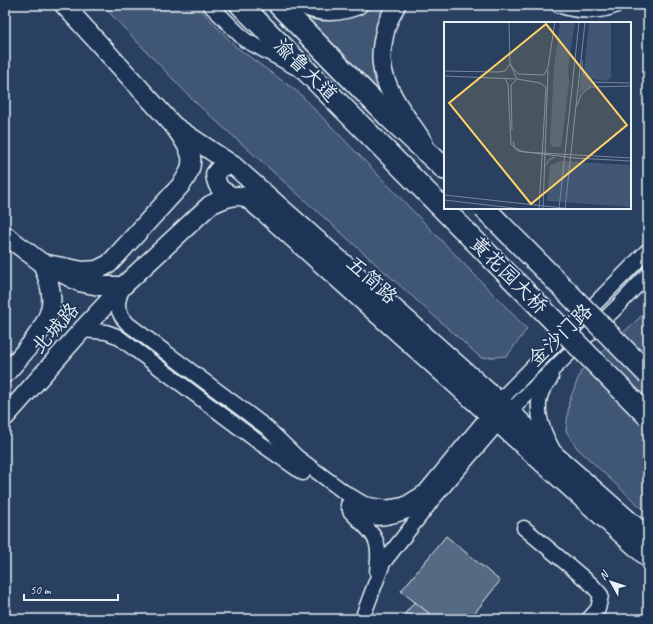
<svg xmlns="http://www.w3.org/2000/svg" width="653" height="624" font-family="Caveat,'LXGW WenKai TC',sans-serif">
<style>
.green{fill:#415774;stroke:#94a4b6}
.building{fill:#556a83;stroke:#e8f1f8}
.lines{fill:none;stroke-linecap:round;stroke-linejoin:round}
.minor-casing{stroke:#e8f1f8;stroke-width:17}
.major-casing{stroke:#e8f1f8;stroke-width:21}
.highway-casing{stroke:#e8f1f8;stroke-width:24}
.minor{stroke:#1d3557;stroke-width:14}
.major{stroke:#1d3557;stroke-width:18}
.highway{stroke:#1d3557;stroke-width:21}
.highway-bridge-casing{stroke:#e8f1f8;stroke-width:24;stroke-linecap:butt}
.highway-bridge{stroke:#1d3557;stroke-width:21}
.labels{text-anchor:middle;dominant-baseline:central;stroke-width:3.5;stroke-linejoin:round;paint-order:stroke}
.street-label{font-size:20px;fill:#e8f1f8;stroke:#1d3557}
.inset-road{fill:none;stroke:#75879d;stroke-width:1}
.view{fill:#ffd166;fill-opacity:0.15;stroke:#ffd166;stroke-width:2}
.inset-edge{fill:none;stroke:#e8f1f8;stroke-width:2}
</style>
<rect width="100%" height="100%" fill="#294061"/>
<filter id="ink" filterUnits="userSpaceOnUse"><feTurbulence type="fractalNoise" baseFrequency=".025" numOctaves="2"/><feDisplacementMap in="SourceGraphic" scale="8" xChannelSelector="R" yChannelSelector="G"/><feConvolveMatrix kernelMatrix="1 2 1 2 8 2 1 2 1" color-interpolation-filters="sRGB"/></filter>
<g filter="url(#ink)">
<g class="green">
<path d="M 102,5 L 196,5 L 236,47 L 299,93 L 527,329 L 507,356 L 481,358 L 195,102 Z"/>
<path d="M 376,5 L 386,5 L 380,88 L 376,90 L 303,15 L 358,14 Z"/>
<path d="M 648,310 L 648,514 L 577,448 L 566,431 L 569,402 L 581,371 Z"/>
</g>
<g class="building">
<path d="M 446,536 L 500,581 L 470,619 L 436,619 L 401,591 Z"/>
<path d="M 415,602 L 436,619 L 400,619 Z"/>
</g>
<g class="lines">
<g class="minor-casing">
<g id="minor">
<path d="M 210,5 L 245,40 L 295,67"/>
<path d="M 558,5 C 577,12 599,13 617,5"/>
<path d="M 123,287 C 116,303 115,311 128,324 L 266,427 L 297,457 L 344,492 L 364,504 L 386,508 L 404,505 L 425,492 L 508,392 L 648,250"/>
<path d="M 82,330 L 106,332 L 117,336 L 257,441 L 303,473"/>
<path d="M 551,378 C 548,382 544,387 542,391 C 534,409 543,432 552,448"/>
<path d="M 348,505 C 355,510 362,515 370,517 C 388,521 418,507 433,499 L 498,423 L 617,307 L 648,274"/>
<path d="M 350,511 C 357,519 369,528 374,537 C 380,547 378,561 377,572"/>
<path d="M 524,528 L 591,584 L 601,595 L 598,609 L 589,619"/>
<path d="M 362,619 L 383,563 L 430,503"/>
</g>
</g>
<g class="major-casing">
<g id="major">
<path d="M 304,5 C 320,14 342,12 358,5"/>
<path d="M 396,5 C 393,12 388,20 386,27 C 383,39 380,52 382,64 C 384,91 409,120 423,142"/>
<path d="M 174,126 L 234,166 L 510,411 L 557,457 L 648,537"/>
<path d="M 232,196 C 220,190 217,188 215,174 C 220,166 225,165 234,166"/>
<path d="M 5,235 L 42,263 L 79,282 L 99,286 L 123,286"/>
<path d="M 5,374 C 20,357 48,328 51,305 C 53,291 47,276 42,263 L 83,271 L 97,270 L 109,264 L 181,185 C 200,160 190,149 174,126 L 64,5"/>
<path d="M 5,417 L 82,330 L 123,286 L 210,205 C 219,201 233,193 244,197 C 250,199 259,209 265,213 L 648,558"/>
</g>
</g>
<g class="highway-casing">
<g id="highway">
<path d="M 241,5 L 369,134"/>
<path d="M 279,5 L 388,116 L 445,169"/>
</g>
</g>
<use href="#minor" class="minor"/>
<use href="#major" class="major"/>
<use href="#highway" class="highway"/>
<g class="highway-bridge-casing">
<g id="highway-bridge">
<path d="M 369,134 L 648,416"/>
<path d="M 484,208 L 648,374"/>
</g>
</g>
<use href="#highway-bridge" class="highway-bridge"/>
</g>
</g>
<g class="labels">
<g class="street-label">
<text transform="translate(306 70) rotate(45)">渝鲁大道</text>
<text transform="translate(509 275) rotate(45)">黄花园大桥</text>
<text transform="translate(372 280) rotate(42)">五简路</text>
<text transform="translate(55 328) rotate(-48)">北城路</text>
<text transform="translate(560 335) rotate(-44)">金沙门路</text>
</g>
</g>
<g transform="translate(444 22)">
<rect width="187" height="187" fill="#294061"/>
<path d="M 116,0 L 131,0 L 124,45 L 125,60 L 117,125 L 110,125 L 106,122 L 110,45 ZM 145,0 L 167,0 L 167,55 L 163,59 L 147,57 L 140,49 ZM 137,51 L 150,62 L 136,72 L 135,72 ZM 117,139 L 187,143 L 187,185 L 103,179 L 106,144 Z" fill="#415774"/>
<path class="inset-road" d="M 65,0 L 66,42 L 73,57M 138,38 L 139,52 L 148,60 L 187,61M 0,49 L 54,50 L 61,49 L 66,42 L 74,52 L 100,53 L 104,45 L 111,0M 0,54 L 73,57 L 96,61 L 102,65 L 95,187M 61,56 L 64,63 L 67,122 L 74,129 L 131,136 L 187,139M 133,84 L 137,73 L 146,65 L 187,64M 68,108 L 67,63 L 72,58M 69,119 L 71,126 L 79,130 L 187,136M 101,144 L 106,137 L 111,135M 0,173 L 128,187M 0,178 L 78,187M 99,187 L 104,48M 115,187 L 135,0M 121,187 L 141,0"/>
<path class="view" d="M 102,2 L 183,103 L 87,182 L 5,81 Z"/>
<rect width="187" height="187" class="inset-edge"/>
</g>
<rect width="653" height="624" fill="none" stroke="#1d3557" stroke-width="20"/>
<rect x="10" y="10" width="633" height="604" fill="none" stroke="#e8f1f8" stroke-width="1.5" filter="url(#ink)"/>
<g transform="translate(611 582) rotate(309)" stroke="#1d3557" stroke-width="3" paint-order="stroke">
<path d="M0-3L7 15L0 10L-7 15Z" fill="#e8f1f8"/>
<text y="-6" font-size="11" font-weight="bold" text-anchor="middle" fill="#e8f1f8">N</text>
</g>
<path d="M24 594v6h94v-6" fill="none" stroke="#e8f1f8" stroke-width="2"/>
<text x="30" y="594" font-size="12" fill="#e8f1f8" stroke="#1d3557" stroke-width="3" paint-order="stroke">50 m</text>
</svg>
